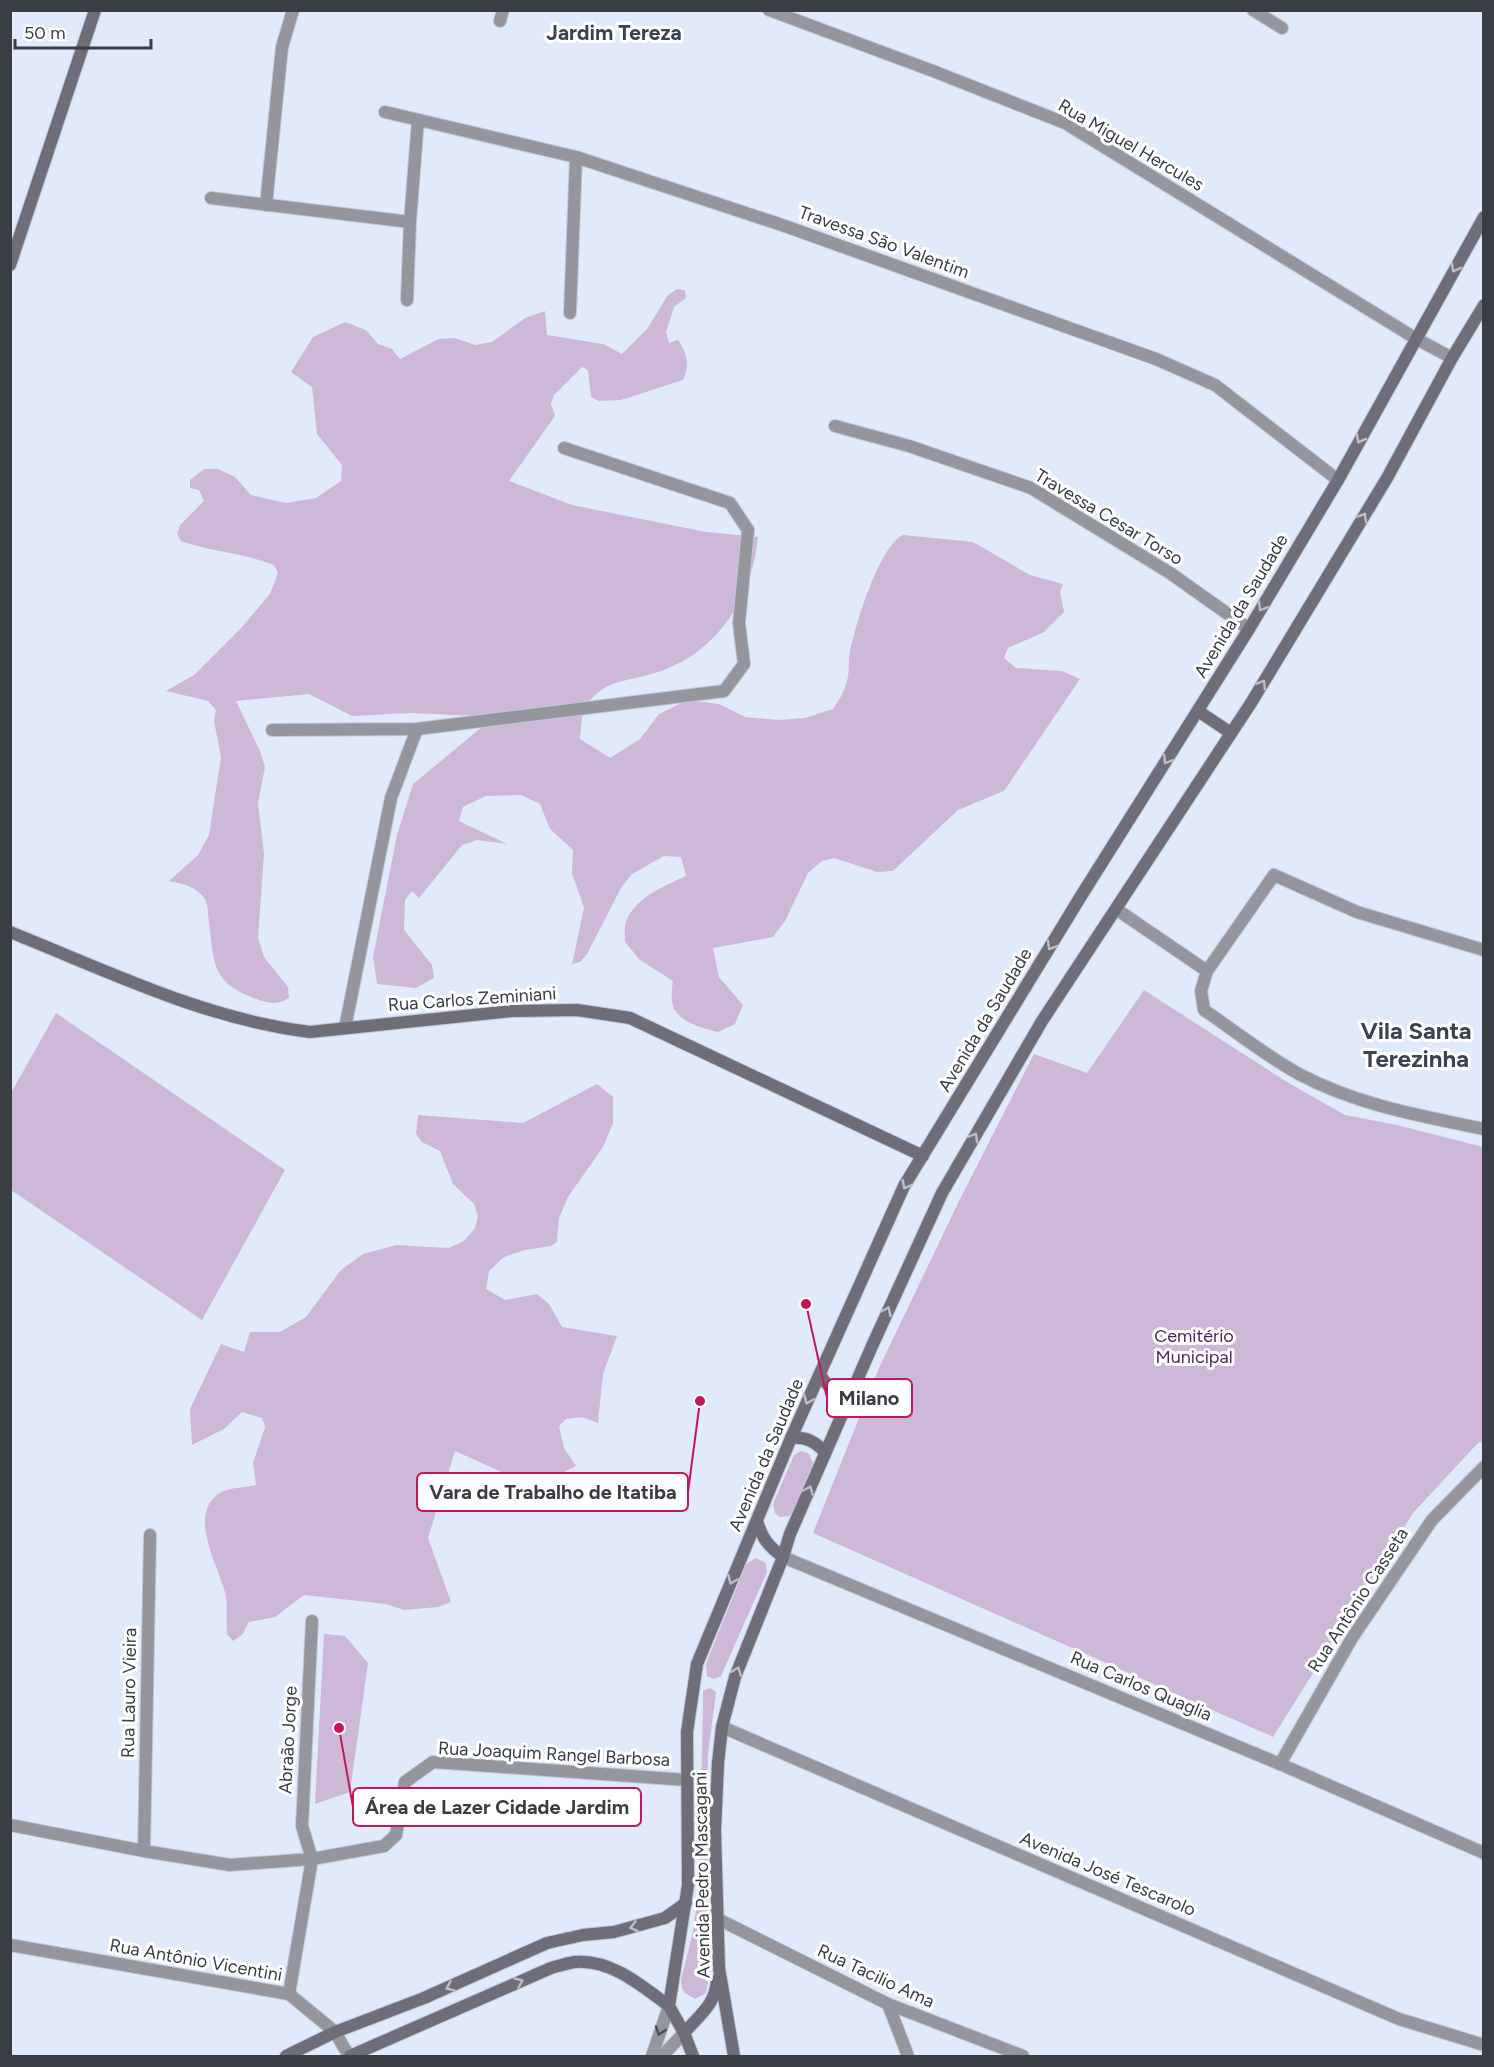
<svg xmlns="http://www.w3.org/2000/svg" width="1494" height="2067" font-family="Figtree,sans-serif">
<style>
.green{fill:#cdb8d8}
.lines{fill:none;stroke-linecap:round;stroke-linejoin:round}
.street-casing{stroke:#bfc7d6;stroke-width:14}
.secondary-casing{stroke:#bfc7d6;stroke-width:14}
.street{stroke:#95959d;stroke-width:12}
.secondary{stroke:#6e6d78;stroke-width:12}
.oneway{stroke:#bebdc2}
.oneway2{stroke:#4b4f56}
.labels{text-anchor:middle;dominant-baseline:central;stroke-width:6;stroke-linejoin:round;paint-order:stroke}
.street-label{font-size:18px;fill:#393d44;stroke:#fff}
.park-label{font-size:18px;fill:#4e2560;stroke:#fff}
.quarter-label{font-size:21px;font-weight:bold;fill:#3b4250;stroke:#fff}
.district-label{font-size:24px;font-weight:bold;fill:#3b4250;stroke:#fff}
.leader{fill:none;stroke:#c2185b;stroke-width:2}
.callout-dot{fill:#c2185b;stroke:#fff;stroke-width:2}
.callout{fill:#fff;stroke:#c2185b;stroke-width:2}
.callout-label{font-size:20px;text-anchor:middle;font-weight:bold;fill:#393d44}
</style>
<rect width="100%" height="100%" fill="#e0eafb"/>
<g class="green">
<path d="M 677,289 L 685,290 L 686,298 L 674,307 L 666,332 L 669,343 L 678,340 C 687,352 690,366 683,380 L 621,400 L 599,401 L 591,397 L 588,370 L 582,367 L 554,395 L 551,404 L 555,416 L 509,481 L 572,505 L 706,532 L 758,537 C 752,596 720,650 661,671 C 644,677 625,679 608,686 C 599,690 591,700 583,706 L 580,739 L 610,758 L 640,739 L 659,714 L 687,700 L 719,704 L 745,717 L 778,720 L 805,718 L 833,709 C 838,701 844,693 846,684 C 850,675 848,662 850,652 C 855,626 879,546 903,535 L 973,542 L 1030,575 L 1063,584 L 1060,592 L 1064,612 L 1044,632 L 1008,648 L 1004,658 L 1016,668 L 1062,671 L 1080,679 L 1004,791 L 958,810 L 893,871 L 877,872 L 834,858 L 822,861 L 808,873 L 785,921 L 773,937 L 713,948 L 719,977 L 743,1005 L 735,1024 L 718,1032 C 701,1028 674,1021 672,1001 C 671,995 672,987 673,981 L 640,960 L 625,942 C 625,936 624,928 626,922 C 634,898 665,886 686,876 L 681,857 L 664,856 L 632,874 L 621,888 L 587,954 L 580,962 L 572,964 L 584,908 L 572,873 L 573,850 L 550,829 L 540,804 L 521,795 L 486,796 L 463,807 L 459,821 L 507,844 L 477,840 L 462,845 L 419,898 L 412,891 L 405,900 L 404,930 L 432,965 L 434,978 L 416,988 L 377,984 L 373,957 L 397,835 L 413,784 L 488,722 L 477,716 L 410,713 L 352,716 L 309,694 L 236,701 L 260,751 L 265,767 L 258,803 L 264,854 L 258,938 L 264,957 L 288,987 L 289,998 C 277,1006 267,1003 254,998 C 211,982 214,962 209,922 C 208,915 208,904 205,899 C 196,886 183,884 169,881 L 198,855 L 209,835 L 221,757 L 214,721 L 216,710 L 208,701 L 166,691 L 194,675 L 241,628 L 270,594 L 278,573 L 274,565 C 245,553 211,552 181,541 L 177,534 L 180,525 L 204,501 L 199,490 L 190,488 L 190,480 L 204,469 L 218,469 L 235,477 L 251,495 L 286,503 L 316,498 L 341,481 L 342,465 L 317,434 L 312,387 L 291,372 L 313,337 L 345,322 L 366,330 L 378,344 L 392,349 L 400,359 L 439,339 L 455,338 L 475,345 L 492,342 L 525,318 L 545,311 L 547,335 L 603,344 L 622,354 L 647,329 L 668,295 Z"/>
<path d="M 1144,990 L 1287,1082 L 1345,1115 L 1397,1125 L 1483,1147 L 1483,1441 L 1477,1444 L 1413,1513 L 1273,1737 L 813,1533 L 879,1368 L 960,1199 L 1034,1054 L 1087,1073 Z"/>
<path d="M 56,1013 L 285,1170 L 202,1320 L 11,1190 L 11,1093 Z"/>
<path d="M 597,1084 L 613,1097 L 613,1123 L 603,1147 L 568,1197 L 559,1218 L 557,1242 L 551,1246 L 525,1250 L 504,1257 L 489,1271 L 486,1289 L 505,1300 L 537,1294 L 549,1304 L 562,1327 L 617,1336 L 603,1374 L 598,1423 L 582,1417 L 566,1419 L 559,1426 L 564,1448 L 576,1466 L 558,1475 L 537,1498 L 537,1488 L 455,1451 L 428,1538 L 451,1602 L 438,1607 L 404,1610 L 386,1604 L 304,1595 L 275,1617 L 249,1622 L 242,1635 L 233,1641 L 227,1634 C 226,1621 228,1605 225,1592 C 218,1566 187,1513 220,1493 C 229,1487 245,1488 256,1485 L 253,1463 L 265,1427 L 262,1418 L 242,1412 L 224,1429 L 192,1445 L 190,1409 L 221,1344 L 244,1352 L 250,1332 L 280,1332 L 306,1317 L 341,1270 L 363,1254 L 396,1245 L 449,1248 L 464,1241 L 475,1228 L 478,1216 L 474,1204 L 453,1184 L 440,1151 L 422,1142 L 416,1134 L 418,1115 L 523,1123 Z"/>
<path d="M 801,1451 L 809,1454 L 814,1465 L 793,1512 L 789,1516 L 780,1517 L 775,1513 L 773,1504 L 794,1455 Z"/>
<path d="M 756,1558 L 766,1563 L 767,1572 L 721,1676 L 714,1679 L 707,1676 L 706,1664 L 746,1564 Z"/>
<path d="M 324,1634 L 345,1636 L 368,1663 L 350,1792 L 315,1804 Z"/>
<path d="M 710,1688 L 716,1692 L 708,1754 L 707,1788 L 708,1983 L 706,1993 L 695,1999 L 685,1993 L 682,1988 L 681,1980 L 692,1936 L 699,1890 L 703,1702 L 703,1691 Z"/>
</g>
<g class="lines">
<g class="street-casing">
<g id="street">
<path d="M 769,10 L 933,71 L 1065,123 L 1415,338 L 1452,358"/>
<path d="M 1253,10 L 1282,28"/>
<path d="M 500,21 L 503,10"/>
<path d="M 385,112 L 576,157 L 782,225 L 1156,359 L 1215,385 L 1338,480"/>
<path d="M 211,198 L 410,222"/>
<path d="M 266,205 L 282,47 L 293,10"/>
<path d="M 407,300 L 410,222 L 418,120"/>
<path d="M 570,313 L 576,157"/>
<path d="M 835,426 L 909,446 L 1031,488 L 1170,573 L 1249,629"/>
<path d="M 272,730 L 417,729 L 724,691 L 744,664 L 739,623 L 748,530 L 730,503 L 564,448"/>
<path d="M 1116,909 L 1207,971"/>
<path d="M 1484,950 L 1357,912 L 1274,875 L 1207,971 L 1201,991 L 1204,1010 C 1235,1031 1266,1056 1299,1074 C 1357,1105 1421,1116 1484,1129"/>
<path d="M 345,1028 L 391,798 L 417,729"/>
<path d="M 783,1557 L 1280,1764 L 1484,1853"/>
<path d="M 722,1727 L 1399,2019 L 1484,2045"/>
<path d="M 1280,1764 L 1352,1638 L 1432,1520 L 1484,1467"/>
<path d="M 10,1825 L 144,1851 L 230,1865 L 312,1859 L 384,1846 L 396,1835 L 405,1782 L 433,1762 L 687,1780"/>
<path d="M 144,1851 L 150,1535"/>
<path d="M 718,1919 L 888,2004 L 1023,2056"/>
<path d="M 10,1945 L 289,1994 L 335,2032 L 349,2056"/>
<path d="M 289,1994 L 312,1859 L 302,1826 L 312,1621"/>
<path d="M 888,2004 L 908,2056"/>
<path d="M 652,2056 L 669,2006"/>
<path d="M 662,2056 L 684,2033"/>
</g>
</g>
<g class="secondary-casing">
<g id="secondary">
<path d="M 10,265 L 95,10"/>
<path d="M 1198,711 L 1231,733"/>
<path d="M 10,932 C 108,971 204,1019 310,1032 L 512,1011 L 577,1010 L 630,1018 L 923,1156"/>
<path d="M 820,1374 C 828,1389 835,1391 851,1394"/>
<path d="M 791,1438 C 807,1437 814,1441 825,1452"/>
<path d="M 757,1521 C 762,1538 768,1546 783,1557"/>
<path d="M 684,2033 C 700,2014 715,2006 717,1980"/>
<path d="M 286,2056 L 335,2032 L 424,1998 L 547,1943 L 583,1935 L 614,1932 L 665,1918 L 686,1903"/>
<path d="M 350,2056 L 551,1968 C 559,1966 567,1963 575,1962 C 611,1959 642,1986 669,2006"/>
<path d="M 693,2056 L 684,2033 L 669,2006 L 688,1885 L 687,1732 L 697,1664 L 791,1438 L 904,1186 L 1081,896 L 1249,629 L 1338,480 L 1484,217"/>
<path d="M 734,2056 L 719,1968 L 715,1831 L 718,1763 L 722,1727 L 735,1677 L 783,1557 L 790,1534 L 872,1346 L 942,1193 L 1042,1021 L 1251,703 L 1387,478 L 1452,358 L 1484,305"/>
</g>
</g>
<use href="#street" class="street"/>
<use href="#secondary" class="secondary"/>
</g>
<defs><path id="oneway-chevron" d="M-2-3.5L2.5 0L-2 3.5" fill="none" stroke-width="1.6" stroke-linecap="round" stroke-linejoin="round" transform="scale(1.5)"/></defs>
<g class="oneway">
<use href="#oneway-chevron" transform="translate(1455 268) rotate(119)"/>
<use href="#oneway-chevron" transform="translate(1360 439) rotate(119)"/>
<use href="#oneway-chevron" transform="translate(1363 517) rotate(-59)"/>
<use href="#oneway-chevron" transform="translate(1262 607) rotate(121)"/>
<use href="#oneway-chevron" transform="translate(1262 684) rotate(-59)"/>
<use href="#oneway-chevron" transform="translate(1167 760) rotate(122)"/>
<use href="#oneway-chevron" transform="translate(1051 946) rotate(121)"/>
<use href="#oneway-chevron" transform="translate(974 1137) rotate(-60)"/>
<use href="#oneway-chevron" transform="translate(906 1185) rotate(118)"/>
<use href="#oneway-chevron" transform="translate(887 1311) rotate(-65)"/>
<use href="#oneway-chevron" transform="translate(808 1400) rotate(114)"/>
<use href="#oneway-chevron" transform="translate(809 1490) rotate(-67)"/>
<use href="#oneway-chevron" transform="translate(732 1580) rotate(113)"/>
<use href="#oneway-chevron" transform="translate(737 1671) rotate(-69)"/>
<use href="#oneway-chevron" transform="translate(634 1927) rotate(166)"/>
<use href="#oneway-chevron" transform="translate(519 1982) rotate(-23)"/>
<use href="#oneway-chevron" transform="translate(450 1987) rotate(156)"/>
</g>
<use class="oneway2" href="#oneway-chevron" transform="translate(660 2031) rotate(109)"/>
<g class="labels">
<g class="street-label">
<text transform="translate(1131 145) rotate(30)">Rua Miguel Hercules</text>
<text transform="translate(884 242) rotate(20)">Travessa São Valentim</text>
<text transform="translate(1109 517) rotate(31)">Travessa Cesar Torso</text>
<text transform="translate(1241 606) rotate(-59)">Avenida da Saudade</text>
<text transform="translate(472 999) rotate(-4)">Rua Carlos Zeminiani</text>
<text transform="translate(985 1020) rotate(-59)">Avenida da Saudade</text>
<text transform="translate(766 1455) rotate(-67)">Avenida da Saudade</text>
<text transform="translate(1358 1600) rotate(-57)">Rua Antônio Casseta</text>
<text transform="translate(1141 1686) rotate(23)">Rua Carlos Quaglia</text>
<text transform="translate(129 1693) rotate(-89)">Rua Lauro Vieira</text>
<text transform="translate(288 1740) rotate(-87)">Abraão Jorge</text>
<text transform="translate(554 1754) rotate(3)">Rua Joaquim Rangel Barbosa</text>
<text transform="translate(1108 1874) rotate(23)">Avenida José Tescarolo</text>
<text transform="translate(702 1875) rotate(-91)">Avenida Pedro Mascagani</text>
<text transform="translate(196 1960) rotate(10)">Rua Antônio Vicentini</text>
<text transform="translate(876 1976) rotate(25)">Rua Tacilio Ama</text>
</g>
<g class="park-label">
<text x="1194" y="1336">Cemitério<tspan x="1194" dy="21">Municipal</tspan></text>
</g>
<g class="quarter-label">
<text x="614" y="32">Jardim Tereza</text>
</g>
<g class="district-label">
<text x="1416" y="1030">Vila Santa<tspan x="1416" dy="28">Terezinha</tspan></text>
</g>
</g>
<path class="leader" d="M806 1304L827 1398M700 1401L688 1492M339 1728L353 1807"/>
<g class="callout-dot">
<circle cx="806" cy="1304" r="6"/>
<circle cx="700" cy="1401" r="6"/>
<circle cx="339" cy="1728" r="6"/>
</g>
<g class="callout">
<rect x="827" y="1379" width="85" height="38" rx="6"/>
<rect x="417" y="1473" width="271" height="38" rx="6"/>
<rect x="353" y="1788" width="288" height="38" rx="6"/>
</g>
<g class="callout-label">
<text x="869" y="1405">Milano</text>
<text x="553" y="1499">Vara de Trabalho de Itatiba</text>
<text x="497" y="1814">Área de Lazer Cidade Jardim</text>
</g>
<rect width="1494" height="2067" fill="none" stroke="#393d44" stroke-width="24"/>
<path d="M15 39v9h136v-9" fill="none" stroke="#393d44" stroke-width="3"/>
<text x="24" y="39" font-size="18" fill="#393d44" stroke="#ffffff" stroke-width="4.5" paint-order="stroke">50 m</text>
</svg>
